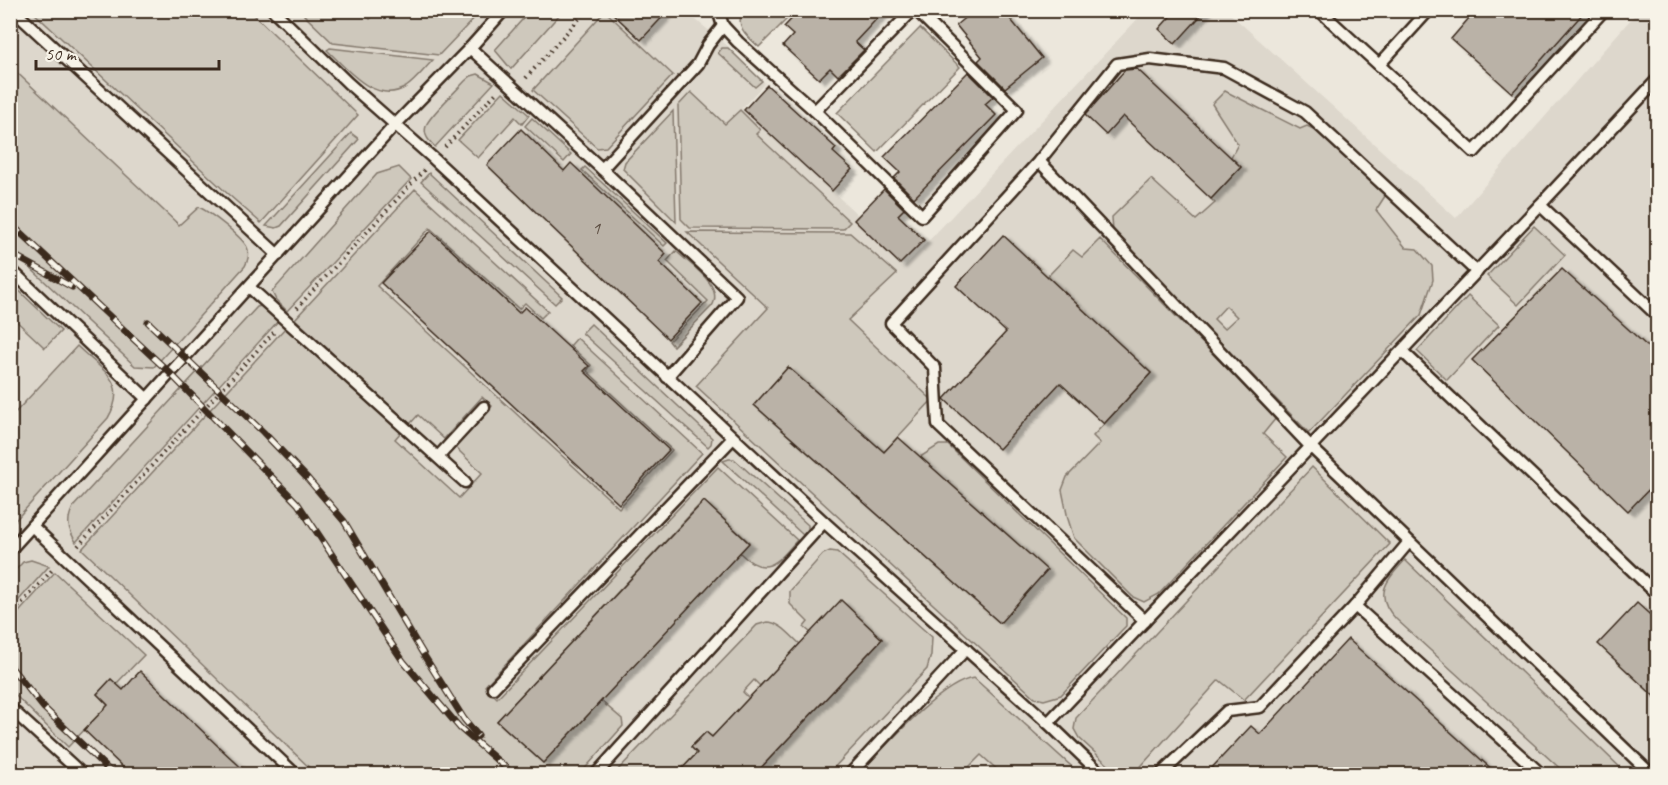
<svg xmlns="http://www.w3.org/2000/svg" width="1668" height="785" font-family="Caveat,sans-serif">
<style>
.built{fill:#ddd7cc}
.green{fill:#cec8bc;stroke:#84796d;stroke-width:1.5;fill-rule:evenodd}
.building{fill:#bab2a7;stroke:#3b2a1e;stroke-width:1.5;filter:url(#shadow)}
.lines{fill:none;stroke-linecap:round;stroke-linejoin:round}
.service-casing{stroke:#3b2a1e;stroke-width:15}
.path{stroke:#3b2a1e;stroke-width:4;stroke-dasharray:1.5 4.5;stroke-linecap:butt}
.service{stroke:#f7f3e8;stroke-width:10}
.rail-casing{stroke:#3b2a1e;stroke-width:7}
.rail{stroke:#f7f3e8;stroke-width:4.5;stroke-dasharray:14;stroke-linecap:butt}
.labels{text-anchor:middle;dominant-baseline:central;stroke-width:5;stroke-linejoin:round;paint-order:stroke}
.number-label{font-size:18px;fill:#5b4c40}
</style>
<defs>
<filter id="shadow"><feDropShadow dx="6" dy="4" stdDeviation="1.5" flood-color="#0004"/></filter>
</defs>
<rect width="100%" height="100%" fill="#ece7dc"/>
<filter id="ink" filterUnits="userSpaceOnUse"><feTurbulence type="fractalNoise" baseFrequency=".0167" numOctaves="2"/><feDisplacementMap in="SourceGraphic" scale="12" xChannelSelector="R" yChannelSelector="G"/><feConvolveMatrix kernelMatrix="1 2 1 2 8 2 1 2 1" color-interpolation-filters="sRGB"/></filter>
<g filter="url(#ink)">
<path class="built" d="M 10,11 L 685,11 L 729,47 L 765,83 L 742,108 L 859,216 L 854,220 L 904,267 L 1145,11 L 1227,11 L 1456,218 L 1638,11 L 1657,11 L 1657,774 L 11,774 Z"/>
<g class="green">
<path d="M 744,10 L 795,10 L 795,11 L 759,47 C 748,37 733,26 744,10 Z"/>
<path d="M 32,11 L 250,11 L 358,115 L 261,223 L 229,195 Z"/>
<path d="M 309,11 L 361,11 L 370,19 L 379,11 L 481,11 L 439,55 L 333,43 L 304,15 Z"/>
<path d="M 530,11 L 557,11 L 560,14 L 511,69 L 495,50 Z"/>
<path d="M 605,11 L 673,75 L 606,147 L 597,148 L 533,90 Z"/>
<path d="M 920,28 L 960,67 L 877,152 L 837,113 Z"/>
<path d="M 330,48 L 433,60 C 425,68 416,80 406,87 C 376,106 347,69 327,50 Z"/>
<path d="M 722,48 L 728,48 L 762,81 L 755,87 L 718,53 Z"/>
<path d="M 10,66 L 179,225 L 199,207 C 211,213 241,236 247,247 C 250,253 248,261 245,266 L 154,367 L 135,366 L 11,250 Z"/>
<path d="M 478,74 L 494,83 L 435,147 C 429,141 423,135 426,126 C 428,117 457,90 465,81 L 471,76 Z"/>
<path d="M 1225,91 L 1300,129 L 1307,126 L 1322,133 L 1387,193 L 1376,210 L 1406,248 L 1417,249 L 1432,266 L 1433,280 L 1421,315 L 1309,433 L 1113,232 L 1112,217 L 1151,179 L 1196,220 L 1215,203 L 1211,199 L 1241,167 L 1231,157 L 1238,144 L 1212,104 ZM 1226,306 L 1237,317 L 1224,329 L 1214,319 Z"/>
<path d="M 503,92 L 529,115 L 522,124 L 515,117 L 478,158 L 458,140 Z"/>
<path d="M 691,92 L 725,124 L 740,110 L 760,130 L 756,134 L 850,222 L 843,229 L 690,228 L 681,219 L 678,106 Z"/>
<path d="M 673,111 L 676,222 L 623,169 L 625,162 Z"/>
<path d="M 532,118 L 571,154 L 564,162 L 525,126 Z"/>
<path d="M 351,133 L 359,139 L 281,226 L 276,228 L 266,226 Z"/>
<path d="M 399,167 L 411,179 L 287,311 L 276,300 L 272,292 L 377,174 Z"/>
<path d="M 585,167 L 667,243 L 664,246 L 582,170 Z"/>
<path d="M 429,173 L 562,297 L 555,304 L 421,182 Z"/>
<path d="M 415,189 L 548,311 L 541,318 L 525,303 L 519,309 L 430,228 L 377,286 L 619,508 L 672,450 L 587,371 L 591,365 L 570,346 L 577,338 L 702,453 L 485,686 L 497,698 L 718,467 L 797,540 C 778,562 766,579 740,553 L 749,542 L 703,501 L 497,721 L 543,763 L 601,701 L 622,719 L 623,726 L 580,774 L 316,774 L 82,549 L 286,327 L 401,432 L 395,439 L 459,498 L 482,473 L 455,447 L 492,406 L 482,397 L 444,439 L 418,415 L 410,424 L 295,319 Z"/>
<path d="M 1534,226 L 1565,255 L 1518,305 L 1487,276 Z"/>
<path d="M 687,232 L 850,233 L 897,274 L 848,320 L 932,400 L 884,452 L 788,367 L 754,405 L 1000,623 L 920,457 L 939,445 L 948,445 L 1126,618 L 1126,626 L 1121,631 L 1061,695 L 1044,700 L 1035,698 L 696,386 L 768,308 Z"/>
<path d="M 1100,239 L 1276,418 L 1263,434 L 1287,457 L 1159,594 L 1144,602 L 1133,597 L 1074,538 L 1068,519 L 1062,490 L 1067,477 L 1100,443 L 1093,436 L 1151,373 L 1047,277 L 1073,250 L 1082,257 Z"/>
<path d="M 676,251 C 689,264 725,286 712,306 L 673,346 L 669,341 L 708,301 L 667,261 Z"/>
<path d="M 11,283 L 61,331 L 45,348 L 11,316 Z"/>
<path d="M 1468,296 L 1499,325 L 1447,380 L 1417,351 Z"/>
<path d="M 261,306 L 279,320 L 76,542 C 68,529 66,521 73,507 L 257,307 Z"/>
<path d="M 591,324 L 712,438 L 711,444 L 708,447 L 582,333 Z"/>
<path d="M 77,346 C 101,370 130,381 108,418 L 11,525 L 11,417 Z"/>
<path d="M 729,459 L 734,459 L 808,525 L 808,529 L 803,535 L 723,461 Z"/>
<path d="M 1312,467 L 1390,544 L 1244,700 L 1219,680 L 1134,774 L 1118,774 L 1079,738 L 1074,729 L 1076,718 Z"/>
<path d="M 830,551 L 837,552 L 932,637 L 931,655 L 927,669 L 828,774 L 755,774 L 882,639 L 841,601 L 811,633 L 804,627 L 808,622 L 790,604 L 790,591 L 823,554 Z"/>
<path d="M 31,560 L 49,566 L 11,609 L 11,575 L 23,562 Z"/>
<path d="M 1405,560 L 1627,774 L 1566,774 L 1396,619 C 1373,595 1386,581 1405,560 Z"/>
<path d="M 55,572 L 144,655 L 116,684 L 111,679 L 97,694 L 108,705 L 68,747 L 11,691 L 11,621 Z"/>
<path d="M 767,622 C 780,622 790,635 800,644 L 760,686 L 754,680 L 743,692 L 749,698 L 712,737 L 706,732 L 691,747 L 697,753 L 677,774 L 614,774 L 757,625 Z"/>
<path d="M 974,678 L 1080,774 L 1002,774 L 981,755 L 962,774 L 859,774 C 883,749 941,682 974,678 Z"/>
</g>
<g class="building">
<path d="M 609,10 L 669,10 L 641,40 Z"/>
<path d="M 800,10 L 885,10 L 855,42 L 864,50 L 838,76 L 830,68 L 819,79 L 783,46 L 793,35 L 784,27 Z"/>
<path d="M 974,10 L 1003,10 L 1042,58 L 1005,88 L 978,61 L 982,57 L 956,25 Z"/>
<path d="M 1176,10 L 1206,10 L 1175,44 L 1159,29 Z"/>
<path d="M 1476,10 L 1586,10 L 1512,93 L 1451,39 Z"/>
<path d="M 1137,69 L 1241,167 L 1211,199 L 1123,116 L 1106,135 L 1085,115 L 1125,70 Z"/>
<path d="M 968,72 L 993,97 L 985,104 L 996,115 L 914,198 L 894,178 L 900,172 L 884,157 Z"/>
<path d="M 767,85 L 836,148 L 833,152 L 852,169 L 832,191 L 744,110 Z"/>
<path d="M 521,129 L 564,171 L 571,163 L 666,254 L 659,262 L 702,303 L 668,339 L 487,165 Z"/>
<path d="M 884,189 L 904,209 L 898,215 L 924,240 L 900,264 L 854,220 Z"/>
<path d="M 431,231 L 519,313 L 525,307 L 553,333 L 589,366 L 584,371 L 669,450 L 619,504 L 381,283 Z"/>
<path d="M 1003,235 L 1151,373 L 1104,424 L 1060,383 L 999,449 L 944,399 L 1006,332 L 956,286 Z"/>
<path d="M 1562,269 L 1658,356 L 1658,480 L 1628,511 L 1472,360 Z"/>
<path d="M 788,367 L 884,452 L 898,437 L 1047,570 L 1000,623 L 754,405 Z"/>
<path d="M 704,501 L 749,543 L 543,763 L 497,721 Z"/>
<path d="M 841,600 L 882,639 L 755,774 L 677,774 L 697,753 L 691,747 L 706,732 L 712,737 Z"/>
<path d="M 1637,603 L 1658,622 L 1658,700 L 1598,644 Z"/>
<path d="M 1348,639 L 1497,774 L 1206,774 L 1251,726 L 1260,734 Z"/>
<path d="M 140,671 L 220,748 L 248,774 L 130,774 L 84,730 L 108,705 L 97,694 L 111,679 L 123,690 Z"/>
</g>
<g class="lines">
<g class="service-casing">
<g id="service">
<path d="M 13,10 L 278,255"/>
<path d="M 273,10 L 348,83 L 434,159 L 824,522 L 596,774"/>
<path d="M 718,10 L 723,26 L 738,42 L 815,111 L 922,216 L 1017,110 L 916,10"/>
<path d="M 1096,10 L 1097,10"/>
<path d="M 1319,10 L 1379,65"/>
<path d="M 1429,10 L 1379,65 L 1474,152 L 1604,10"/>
<path d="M 470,48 L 504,10"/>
<path d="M 815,111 L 913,10"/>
<path d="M 1039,161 L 1117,64 L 1150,59 L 1224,68 L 1305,112 L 1477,272"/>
<path d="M 602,169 L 698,64 L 708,45 L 723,26"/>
<path d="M 1540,205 L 1658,316"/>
<path d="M 10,269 L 147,399"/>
<path d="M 249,287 L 465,482"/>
<path d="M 1402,351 L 1658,595"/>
<path d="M 438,457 L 484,407"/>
<path d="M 824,522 L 1048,723 L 1540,205 L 1658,79"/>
<path d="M 32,526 L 295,774"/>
<path d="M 1409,542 L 1355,606 L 1541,774"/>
<path d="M 10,550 L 394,126 L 470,48 L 602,169 L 737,297 L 667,377"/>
<path d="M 1145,621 L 938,425 L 935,368 L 891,323 L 1039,161 L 1311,447 L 1651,774"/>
<path d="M 493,688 L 733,438"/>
<path d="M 10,708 L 82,774"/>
<path d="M 1048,723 L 1101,774"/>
<path d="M 850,774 L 966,649"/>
<path d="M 1161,774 L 1227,711 L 1260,707 L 1355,606"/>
</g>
</g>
<g class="path">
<path d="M 526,78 L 587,10"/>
<path d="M 445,147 L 496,93"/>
<path d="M 297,308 L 424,170"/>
<path d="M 78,546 L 275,331"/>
<path d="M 10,616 L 54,568"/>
</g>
<use href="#service" class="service"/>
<g class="rail-casing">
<g id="rail">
<path d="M 10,223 L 170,373 L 298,504 L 403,661 L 460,728 L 513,774"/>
<path d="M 10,253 L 72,287"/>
<path d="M 148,322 L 263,432 L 308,479 L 344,521 L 425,657 L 464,719 L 478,736"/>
<path d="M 10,666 L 44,708 L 113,774"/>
</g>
</g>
<use href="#rail" class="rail"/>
</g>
</g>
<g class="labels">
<g class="number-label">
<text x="596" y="228">1</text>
</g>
</g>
<rect width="1668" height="785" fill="none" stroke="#f7f3e8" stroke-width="36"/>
<rect x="18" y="18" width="1632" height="749" fill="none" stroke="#3b2a1e" stroke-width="2" filter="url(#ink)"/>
<path d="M36 60v9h183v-9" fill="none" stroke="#3b2a1e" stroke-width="3"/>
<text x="45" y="60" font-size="18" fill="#3b2a1e" stroke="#f7f3e8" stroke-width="4.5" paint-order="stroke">50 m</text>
</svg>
